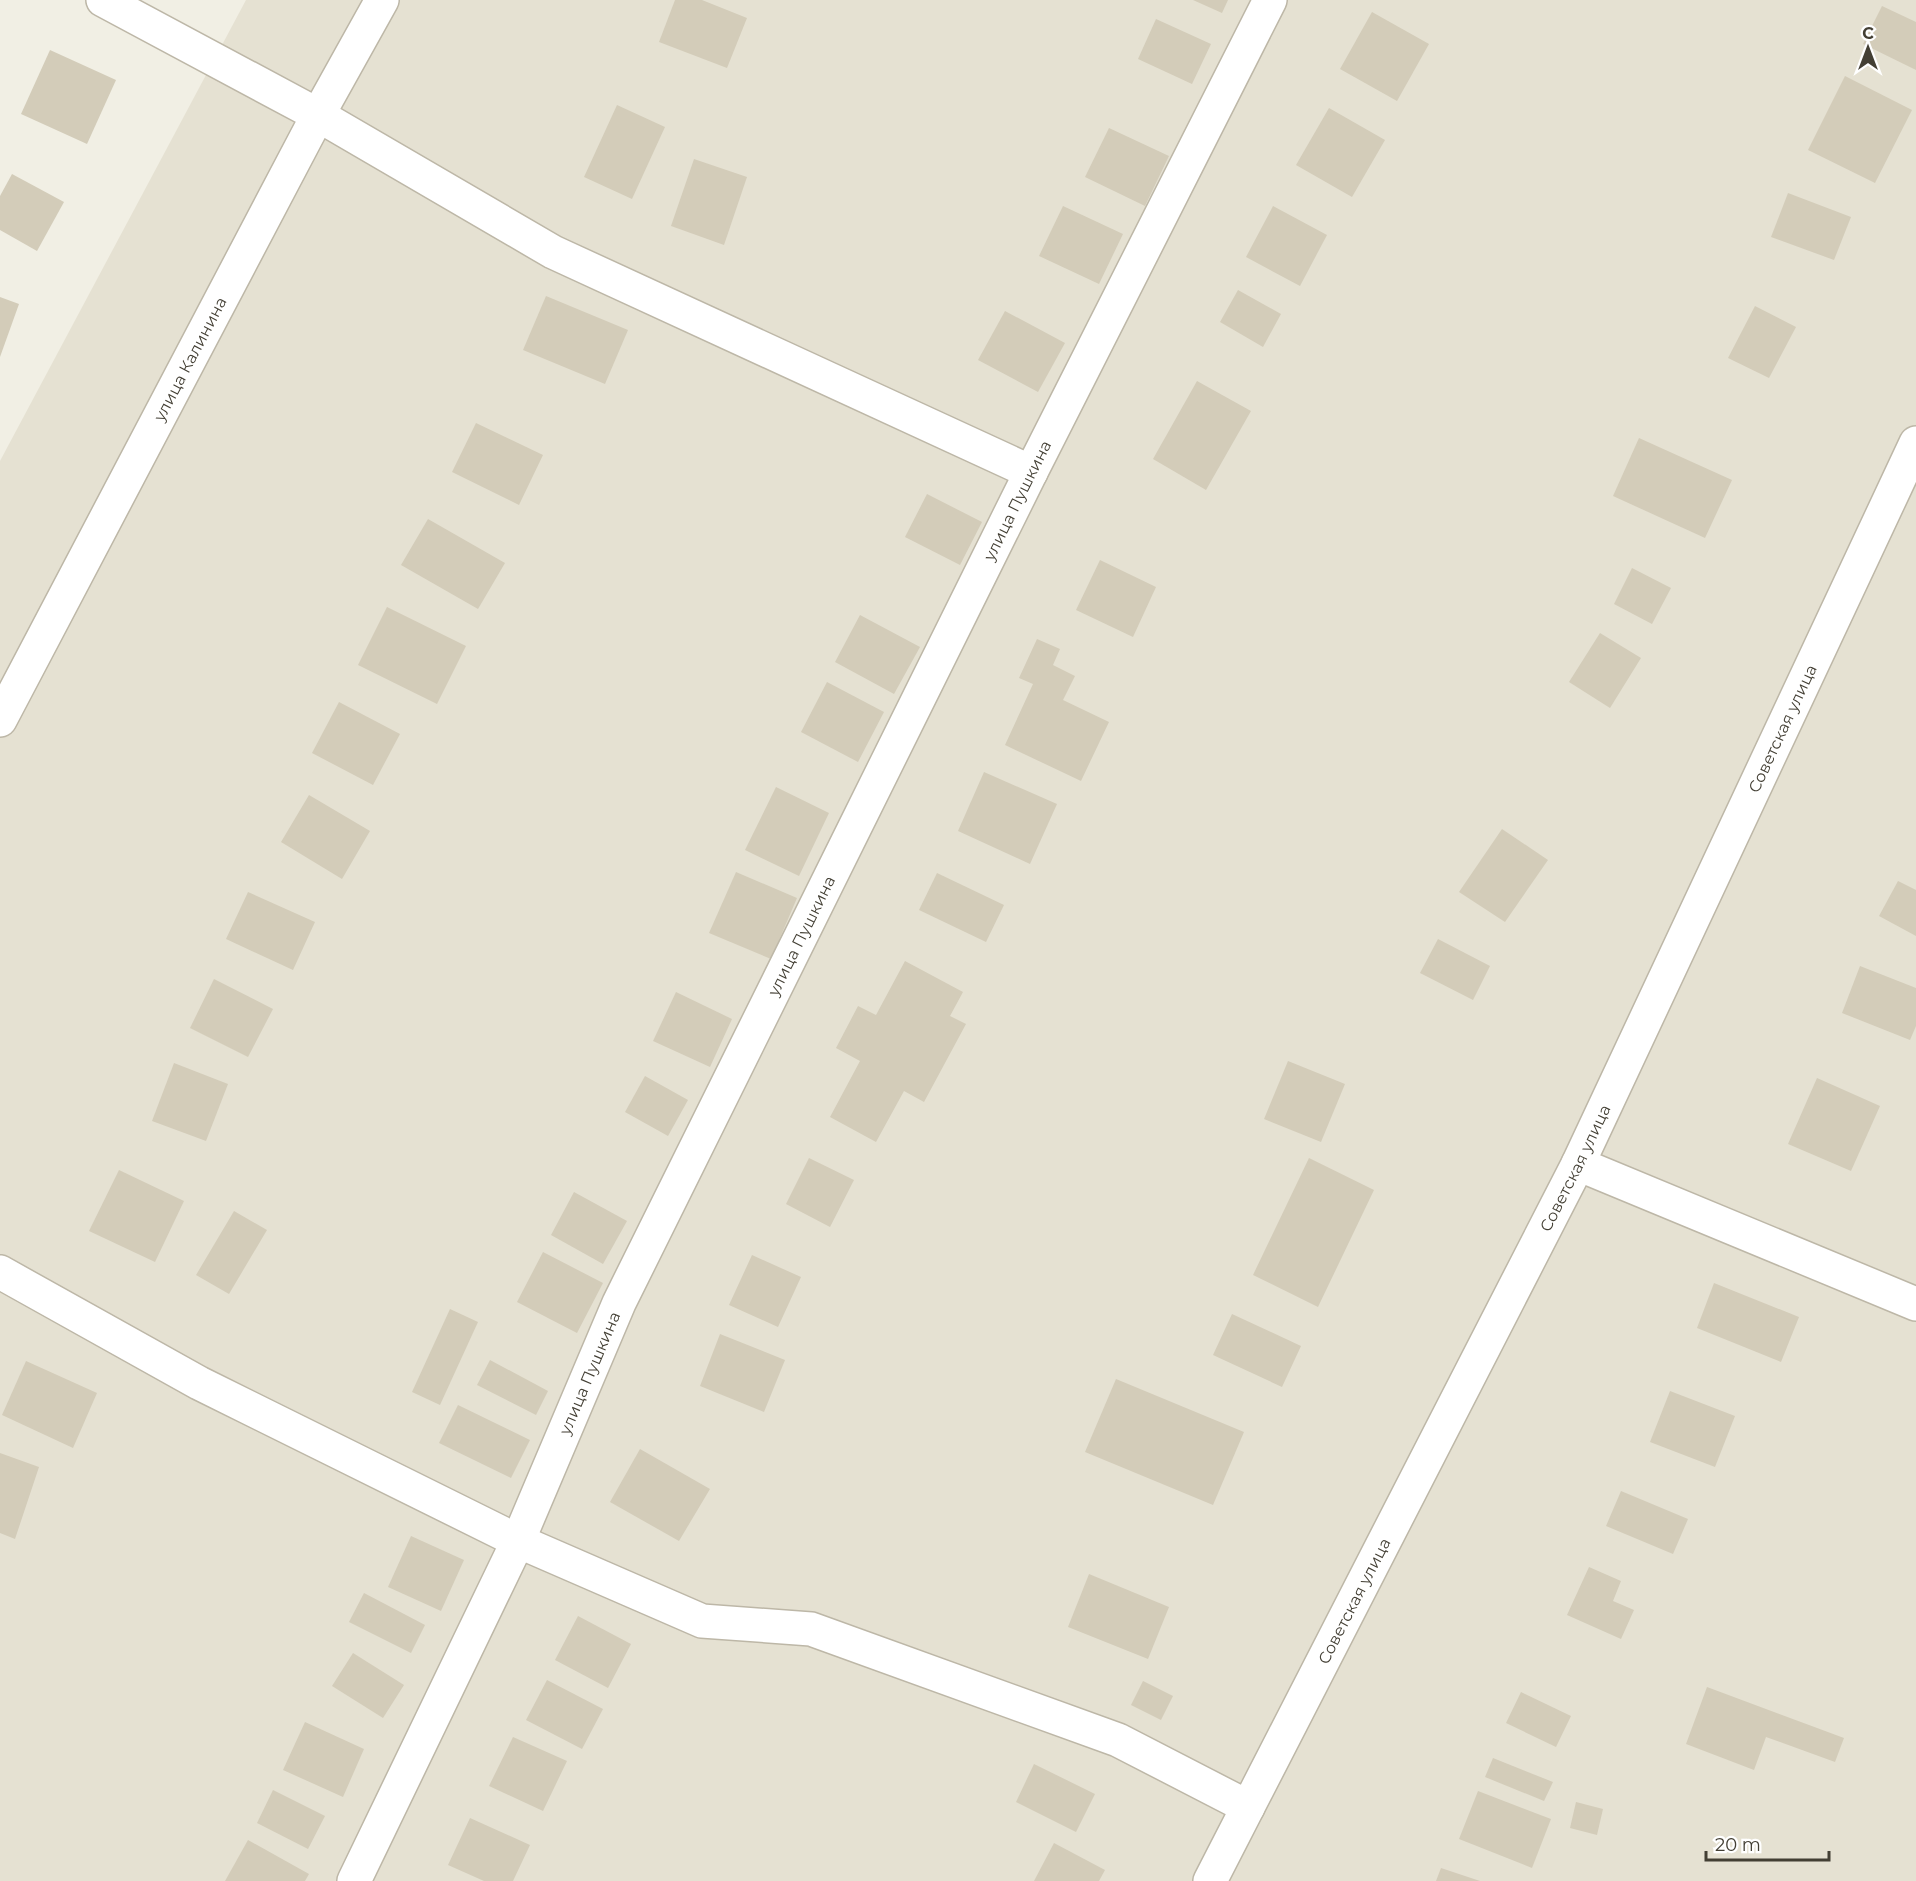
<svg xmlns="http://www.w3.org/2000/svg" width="1916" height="1881" font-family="Montserrat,sans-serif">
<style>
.residential{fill:#e5e1d2}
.building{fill:#d3ccb9}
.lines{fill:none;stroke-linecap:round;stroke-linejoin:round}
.minor-casing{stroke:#bdb7a7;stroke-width:36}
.minor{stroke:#fff;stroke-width:33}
.labels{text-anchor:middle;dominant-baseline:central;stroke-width:4.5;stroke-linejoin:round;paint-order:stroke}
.street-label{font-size:16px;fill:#433f34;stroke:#fff}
</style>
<rect width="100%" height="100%" fill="#f1efe4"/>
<path class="residential" d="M 246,0 L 1916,0 L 1916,1881 L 0,1881 L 0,461 Z"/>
<g class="building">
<path d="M 675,0 L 702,0 L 747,18 L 727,68 L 659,42 Z"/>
<path d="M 1193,0 L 1228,0 L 1222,13 Z"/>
<path d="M 1882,6 L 1916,22 L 1916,70 L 1863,44 Z"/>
<path d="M 1372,12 L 1429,44 L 1397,101 L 1340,69 Z"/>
<path d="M 1156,19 L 1211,44 L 1192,84 L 1138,59 Z"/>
<path d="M 50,50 L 116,80 L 87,144 L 21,114 Z"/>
<path d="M 1845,76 L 1912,110 L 1875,183 L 1808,150 Z"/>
<path d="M 617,105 L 665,127 L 632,199 L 584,177 Z"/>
<path d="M 1329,108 L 1385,140 L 1352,197 L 1296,165 Z"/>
<path d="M 1109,128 L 1169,156 L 1145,206 L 1085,177 Z"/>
<path d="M 694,159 L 747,177 L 724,245 L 671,226 Z"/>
<path d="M 12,174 L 64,202 L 37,251 L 0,230 L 0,196 Z"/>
<path d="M 1788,193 L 1851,217 L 1834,260 L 1771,237 Z"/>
<path d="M 1063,206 L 1123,234 L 1099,284 L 1039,256 Z"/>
<path d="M 1273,206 L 1327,235 L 1300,286 L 1246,257 Z"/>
<path d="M 1238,290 L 1281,314 L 1263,347 L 1220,322 Z"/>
<path d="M 546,296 L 628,330 L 605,384 L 523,350 Z"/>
<path d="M 0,297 L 19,304 L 0,357 Z"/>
<path d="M 1755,306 L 1796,327 L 1769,378 L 1728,358 Z"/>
<path d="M 1005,311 L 1065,343 L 1038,392 L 978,360 Z"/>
<path d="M 1197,381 L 1251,411 L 1206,490 L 1153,459 Z"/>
<path d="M 476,423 L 543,455 L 519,505 L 452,472 Z"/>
<path d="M 1639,438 L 1732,480 L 1705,538 L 1613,496 Z"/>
<path d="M 927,494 L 982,522 L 960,565 L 905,537 Z"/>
<path d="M 428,519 L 505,563 L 478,609 L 401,565 Z"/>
<path d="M 1100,560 L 1156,587 L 1133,637 L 1076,610 Z"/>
<path d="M 1632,568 L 1671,588 L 1652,624 L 1614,604 Z"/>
<path d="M 387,607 L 466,646 L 437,704 L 358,665 Z"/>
<path d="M 860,615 L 920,647 L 894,694 L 835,662 Z"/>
<path d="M 1600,633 L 1641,658 L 1610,708 L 1569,682 Z"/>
<path d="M 1037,639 L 1060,649 L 1053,665 L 1075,676 L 1063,700 L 1109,722 L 1081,781 L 1005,745 L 1033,684 L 1019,678 Z"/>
<path d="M 827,682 L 884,712 L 858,762 L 801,732 Z"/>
<path d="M 339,702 L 400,734 L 373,785 L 312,753 Z"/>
<path d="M 984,772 L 1057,804 L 1030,864 L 958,831 Z"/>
<path d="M 776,787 L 829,813 L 799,876 L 745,850 Z"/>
<path d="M 309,795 L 370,831 L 342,879 L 281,842 Z"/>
<path d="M 1502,829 L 1548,860 L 1505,922 L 1459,892 Z"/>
<path d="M 736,872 L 797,898 L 771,959 L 709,933 Z"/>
<path d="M 937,873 L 1004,905 L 986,942 L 919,910 Z"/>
<path d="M 1898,881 L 1916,890 L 1916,936 L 1879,916 Z"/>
<path d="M 248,892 L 315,922 L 293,970 L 226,939 Z"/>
<path d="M 1438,939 L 1490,966 L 1473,1000 L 1420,973 Z"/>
<path d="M 905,961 L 963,992 L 950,1016 L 966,1024 L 924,1102 L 904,1091 L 876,1142 L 830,1117 L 860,1061 L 836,1048 L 858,1006 L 876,1015 Z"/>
<path d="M 1860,966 L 1916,988 L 1916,1026 L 1910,1040 L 1842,1013 Z"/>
<path d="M 214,979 L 273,1009 L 248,1057 L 190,1028 Z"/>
<path d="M 676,992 L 732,1019 L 710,1067 L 653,1041 Z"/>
<path d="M 1288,1061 L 1345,1084 L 1321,1142 L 1264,1119 Z"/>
<path d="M 174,1063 L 228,1084 L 206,1141 L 152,1121 Z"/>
<path d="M 645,1076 L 688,1100 L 668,1136 L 625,1112 Z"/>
<path d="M 1817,1078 L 1880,1106 L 1851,1171 L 1788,1144 Z"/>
<path d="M 809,1158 L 854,1180 L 830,1227 L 786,1204 Z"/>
<path d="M 1309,1158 L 1374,1190 L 1318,1307 L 1253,1275 Z"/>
<path d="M 119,1170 L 184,1201 L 155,1262 L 89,1231 Z"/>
<path d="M 574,1192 L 627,1221 L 603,1264 L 551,1235 Z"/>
<path d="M 234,1211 L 267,1230 L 229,1294 L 196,1275 Z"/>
<path d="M 543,1252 L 603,1283 L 577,1333 L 517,1302 Z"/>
<path d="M 752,1255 L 801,1277 L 778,1327 L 729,1305 Z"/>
<path d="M 1714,1283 L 1799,1317 L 1781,1362 L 1697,1328 Z"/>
<path d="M 450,1309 L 478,1322 L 440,1405 L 412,1392 Z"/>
<path d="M 1232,1314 L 1301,1346 L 1282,1387 L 1213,1355 Z"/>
<path d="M 720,1334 L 785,1360 L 764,1412 L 700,1386 Z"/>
<path d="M 490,1360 L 548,1391 L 536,1415 L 477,1385 Z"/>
<path d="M 26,1361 L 97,1393 L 73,1448 L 2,1415 Z"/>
<path d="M 1116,1379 L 1244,1432 L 1213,1505 L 1085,1452 Z"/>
<path d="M 1670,1391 L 1735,1416 L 1715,1467 L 1650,1442 Z"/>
<path d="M 458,1405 L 530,1440 L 511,1478 L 439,1443 Z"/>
<path d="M 640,1449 L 710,1489 L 679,1541 L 610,1502 Z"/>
<path d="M 0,1453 L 39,1467 L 15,1539 L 0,1533 Z"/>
<path d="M 1621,1491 L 1688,1519 L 1673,1554 L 1606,1526 Z"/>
<path d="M 411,1536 L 464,1560 L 441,1611 L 388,1587 Z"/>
<path d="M 1589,1567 L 1621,1581 L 1613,1601 L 1634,1610 L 1621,1639 L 1567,1615 Z"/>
<path d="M 1089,1574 L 1169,1607 L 1148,1659 L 1068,1627 Z"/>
<path d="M 364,1593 L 425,1625 L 411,1653 L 349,1622 Z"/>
<path d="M 578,1616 L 631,1644 L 608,1688 L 555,1660 Z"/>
<path d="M 353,1653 L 404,1685 L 383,1718 L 332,1686 Z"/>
<path d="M 547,1680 L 603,1709 L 582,1749 L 526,1720 Z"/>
<path d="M 1143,1681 L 1173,1696 L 1161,1720 L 1131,1705 Z"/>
<path d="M 1707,1687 L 1844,1738 L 1835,1762 L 1766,1737 L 1754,1770 L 1686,1744 Z"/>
<path d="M 1521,1692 L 1571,1716 L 1556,1747 L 1506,1723 Z"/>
<path d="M 305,1722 L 364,1749 L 343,1797 L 283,1770 Z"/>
<path d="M 513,1737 L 567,1761 L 543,1811 L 489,1786 Z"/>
<path d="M 1493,1758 L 1553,1782 L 1544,1801 L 1485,1777 Z"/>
<path d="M 1034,1764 L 1095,1794 L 1076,1832 L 1016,1802 Z"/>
<path d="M 273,1790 L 325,1816 L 308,1849 L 257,1823 Z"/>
<path d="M 1478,1791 L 1551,1819 L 1532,1868 L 1459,1839 Z"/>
<path d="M 1576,1802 L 1603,1809 L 1597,1835 L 1570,1828 Z"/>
<path d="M 470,1818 L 530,1845 L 513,1881 L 484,1881 L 448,1865 Z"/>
<path d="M 248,1840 L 309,1874 L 305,1881 L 225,1881 Z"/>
<path d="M 1054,1843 L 1105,1870 L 1099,1881 L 1034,1881 Z"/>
<path d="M 1441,1868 L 1480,1881 L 1436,1881 Z"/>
</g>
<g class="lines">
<g class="minor-casing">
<g id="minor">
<path d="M 103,0 L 318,115 L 553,252 L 1031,472"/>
<path id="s1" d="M 0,720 L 318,115 L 382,0"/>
<path d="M 1578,1164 L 1916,1304"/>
<path d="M 0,1272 L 199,1383 L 518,1541 L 702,1621 L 811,1629 L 1118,1740 L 1248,1807"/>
<path id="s2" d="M 354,1881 L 518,1541 L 619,1303 L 1031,472 L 1270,0"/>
<path id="s3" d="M 1210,1881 L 1578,1164 L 1916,443"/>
</g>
</g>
<use href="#minor" class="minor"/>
</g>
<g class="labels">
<g class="street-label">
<text stroke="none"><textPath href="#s1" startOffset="408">улица Калинина</textPath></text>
<text stroke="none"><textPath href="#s2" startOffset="1532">улица Пушкина</textPath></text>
<text stroke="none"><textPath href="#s3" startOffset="1287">Советская улица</textPath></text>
<text stroke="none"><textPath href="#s2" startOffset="1046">улица Пушкина</textPath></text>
<text stroke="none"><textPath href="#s3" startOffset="801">Советская улица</textPath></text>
<text stroke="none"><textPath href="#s2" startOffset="560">улица Пушкина</textPath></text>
<text stroke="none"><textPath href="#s3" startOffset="315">Советская улица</textPath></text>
</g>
</g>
<g transform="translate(1868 48)" stroke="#ffffff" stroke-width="4.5" paint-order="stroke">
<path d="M0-4.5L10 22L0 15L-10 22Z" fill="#433f34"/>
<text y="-9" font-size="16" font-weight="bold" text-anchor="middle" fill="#433f34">С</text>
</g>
<path d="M1706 1851v9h123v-9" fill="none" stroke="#433f34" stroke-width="3"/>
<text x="1715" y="1851" font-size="18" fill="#433f34" stroke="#ffffff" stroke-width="4.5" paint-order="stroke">20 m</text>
</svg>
